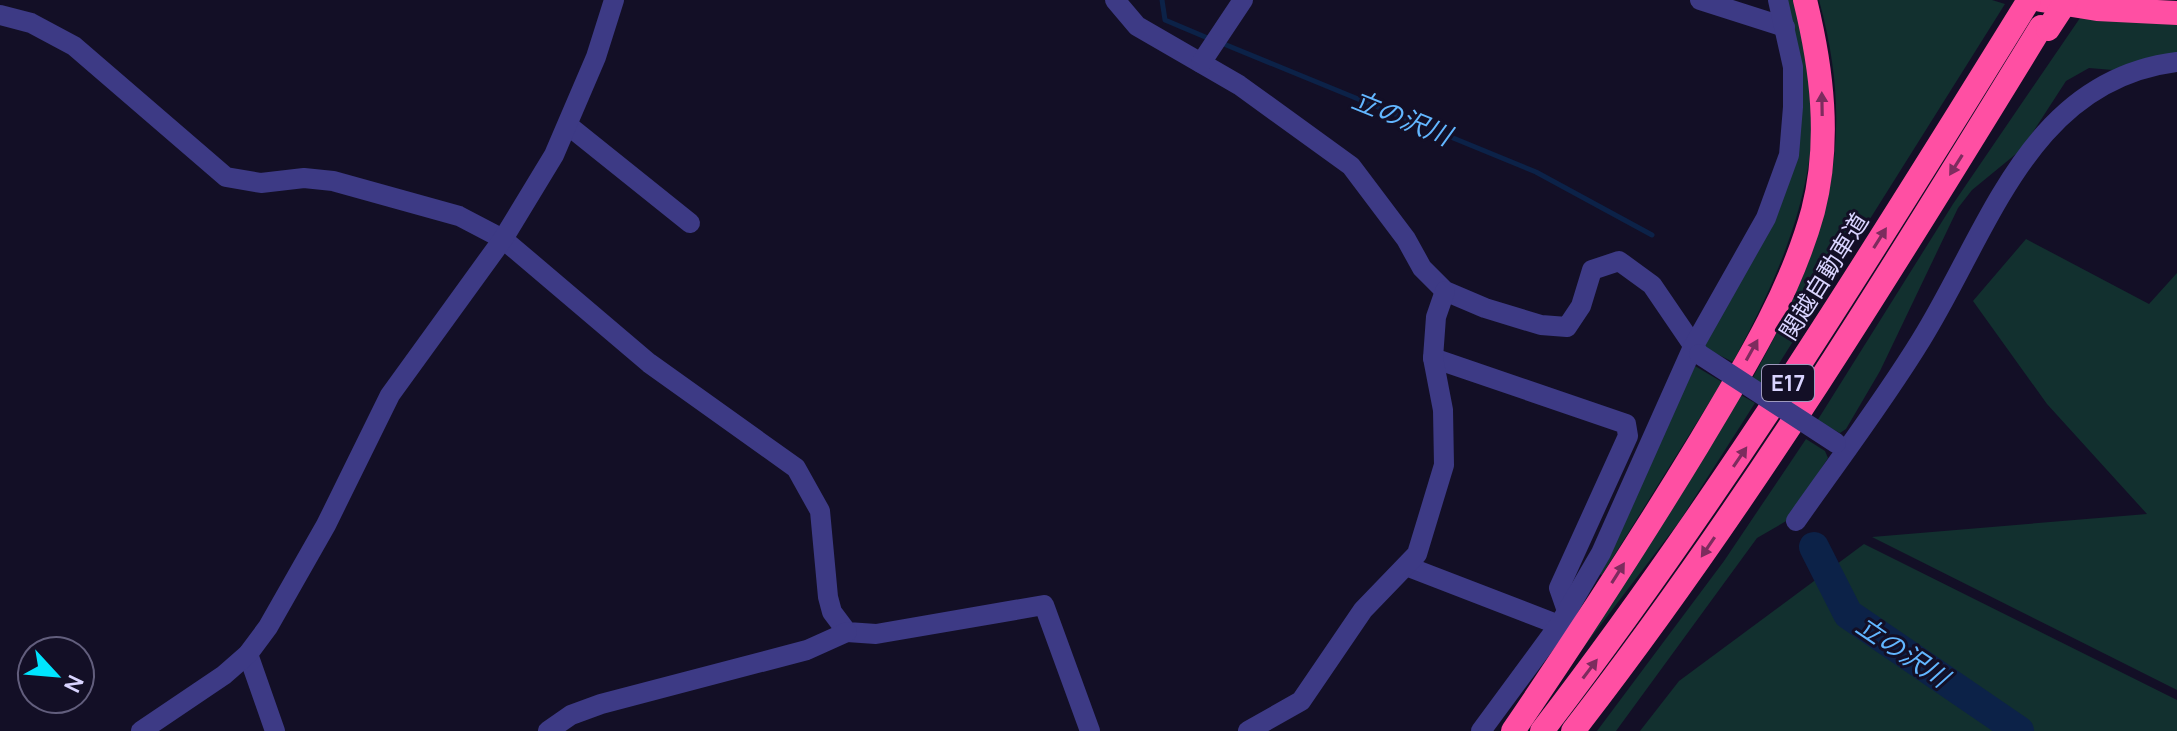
<svg xmlns="http://www.w3.org/2000/svg" width="2177" height="731" font-family="Manrope,'Noto Sans JP',sans-serif">
<style>
.green{fill:#12302f}
.lines{fill:none;stroke-linecap:round;stroke-linejoin:round}
.stream{stroke:#0c2248;stroke-width:5}
.river{stroke:#0c2248;stroke-width:30}
.minor{stroke:#3d3a85;stroke-width:20}
.highway{stroke:#ff4fa3;stroke-width:24}
.minor-bridge{stroke:#3d3a85;stroke-width:20}
.highway-bridge{stroke:#ff4fa3;stroke-width:24}
.oneway{fill:#7d2c5e}
.labels{text-anchor:middle;dominant-baseline:central;stroke-width:6;stroke-linejoin:round;paint-order:stroke}
.shield{fill:#130f26;stroke:#9e99be;stroke-width:2}
.shield-label{font-size:22px;font-weight:bold;fill:#d9d4ff}
.street-label{font-size:24px;fill:#d9d4ff;stroke:#130f26}
.water-label{font-size:26px;font-style:italic;fill:#62b6ff;stroke:#130f26}
</style>
<rect width="100%" height="100%" fill="#130f26"/>
<g class="green">
<path d="M 1783,0 L 1793,0 C 1840,134 1796,244 1733,362 L 1703,347 L 1789,176 Z"/>
<path d="M 1819,0 L 1992,0 L 2005,4 L 1765,386 L 1752,379 C 1824,249 1860,149 1819,0 Z"/>
<path d="M 2080,18 L 2177,25 L 2177,58 L 2113,70 L 2089,68 L 2066,81 L 2022,149 L 1972,190 L 1958,208 L 1880,371 L 1846,429 L 1840,433 L 1817,421 L 1953,204 Z"/>
<path d="M 2026,239 L 2149,304 L 2177,273 L 2177,690 L 1872,537 L 2147,514 L 2047,404 L 1973,301 Z"/>
<path d="M 1695,366 L 1722,382 L 1602,575 L 1597,573 Z"/>
<path d="M 1741,395 L 1755,403 L 1679,522 L 1564,673 Z"/>
<path d="M 1806,439 L 1825,451 L 1828,458 L 1788,520 L 1757,538 L 1616,731 L 1597,731 L 1724,561 Z"/>
<path d="M 1864,544 L 2177,700 L 2177,731 L 1640,731 L 1679,681 Z"/>
</g>
<g class="lines">
<g class="stream">
<path d="M 1162,0 L 1165,20 L 1210,39"/>
<path d="M 1219,42 L 1536,172 L 1652,235"/>
</g>
<path class="river" d="M 1814,547 L 1848,614 L 2019,731"/>
<g class="minor">
<path d="M 1115,0 L 1137,26 L 1239,85 L 1351,166 L 1406,239 L 1422,268 L 1445,291 L 1485,308 L 1541,325 L 1567,327 L 1581,306 L 1592,270 L 1619,261 L 1652,285 L 1699,354"/>
<path d="M 1700,0 L 1785,27"/>
<path d="M 0,15 L 31,23 L 74,46 L 226,177 L 261,183 L 304,178 L 333,181 L 459,216 L 503,239 L 649,363 L 796,468 L 820,511 L 828,597 L 832,612 L 847,632 L 876,634 L 1044,605 L 1090,731"/>
<path d="M 1201,63 L 1243,0"/>
<path d="M 569,126 L 690,223"/>
<path d="M 1433,358 L 1626,424 L 1628,436 L 1559,588 L 1567,611"/>
<path d="M 1796,521 C 1838,461 1883,402 1921,340 C 1989,231 2029,80 2177,62"/>
<path d="M 1406,566 L 1559,625"/>
<path d="M 248,654 L 275,731"/>
<path d="M 141,731 L 224,675 L 248,654 L 268,627 L 326,525 L 390,395 L 503,239 L 554,155 L 596,57 L 614,0"/>
<path d="M 548,731 L 571,715 L 601,704 L 807,650 L 847,632"/>
<path d="M 1248,731 L 1301,701 L 1363,610 L 1417,554 L 1444,465 L 1443,410 L 1433,358 L 1436,317 L 1445,291"/>
<path d="M 1481,731 L 1559,625 L 1601,553 L 1692,349 L 1766,218 L 1789,155 L 1793,107 L 1793,67 L 1778,0"/>
</g>
<g class="highway">
<path d="M 2041,0 L 2097,9 L 2177,13"/>
<path d="M 1513,731 C 1577,637 1639,542 1698,445 C 1742,371 1790,295 1813,211 C 1831,141 1822,69 1805,0"/>
<path d="M 1542,731 C 1721,498 1875,249 2029,0"/>
<path d="M 1573,731 C 1746,508 1894,267 2041,27"/>
</g>
<path class="minor-bridge" d="M 1699,354 L 1836,443"/>
<path class="highway-bridge" d="M 2048,29 L 2067,0"/>
</g>
<defs><path id="oneway-solid" d="M-6-.8H1V-3.2L6.5 0L1 3.2V.8H-6Z" transform="scale(2)"/></defs>
<g class="oneway">
<use href="#oneway-solid" transform="translate(1822 104) rotate(-91)"/>
<use href="#oneway-solid" transform="translate(1956 165) rotate(122)"/>
<use href="#oneway-solid" transform="translate(1880 238) rotate(-58)"/>
<use href="#oneway-solid" transform="translate(1752 350) rotate(-61)"/>
<use href="#oneway-solid" transform="translate(1740 457) rotate(-56)"/>
<use href="#oneway-solid" transform="translate(1708 547) rotate(124)"/>
<use href="#oneway-solid" transform="translate(1618 573) rotate(-58)"/>
<use href="#oneway-solid" transform="translate(1590 669) rotate(-53)"/>
</g>
<g class="labels">
<rect class="shield" x="1762" y="365" width="52" height="36" rx="6"/>
<g class="shield-label">
<text x="1788" y="383">E17</text>
</g>
<g class="street-label">
<text transform="translate(1823 276) rotate(-58)">関越自動車道</text>
</g>
<g class="water-label">
<text transform="translate(1402 117) rotate(22)">立の沢川</text>
<text transform="translate(1903 651) rotate(34)">立の沢川</text>
</g>
</g>
<g transform="translate(56 675) rotate(116)"><circle r="38" fill="#130f26" stroke="#625e7d" stroke-width="2"/>
<path d="M0-6L14 30L0 20L-14 30Z" fill="#00e5ff"/>
<text y="-12" font-size="22" font-weight="bold" text-anchor="middle" fill="#d9d4ff">N</text>
</g>
</svg>
